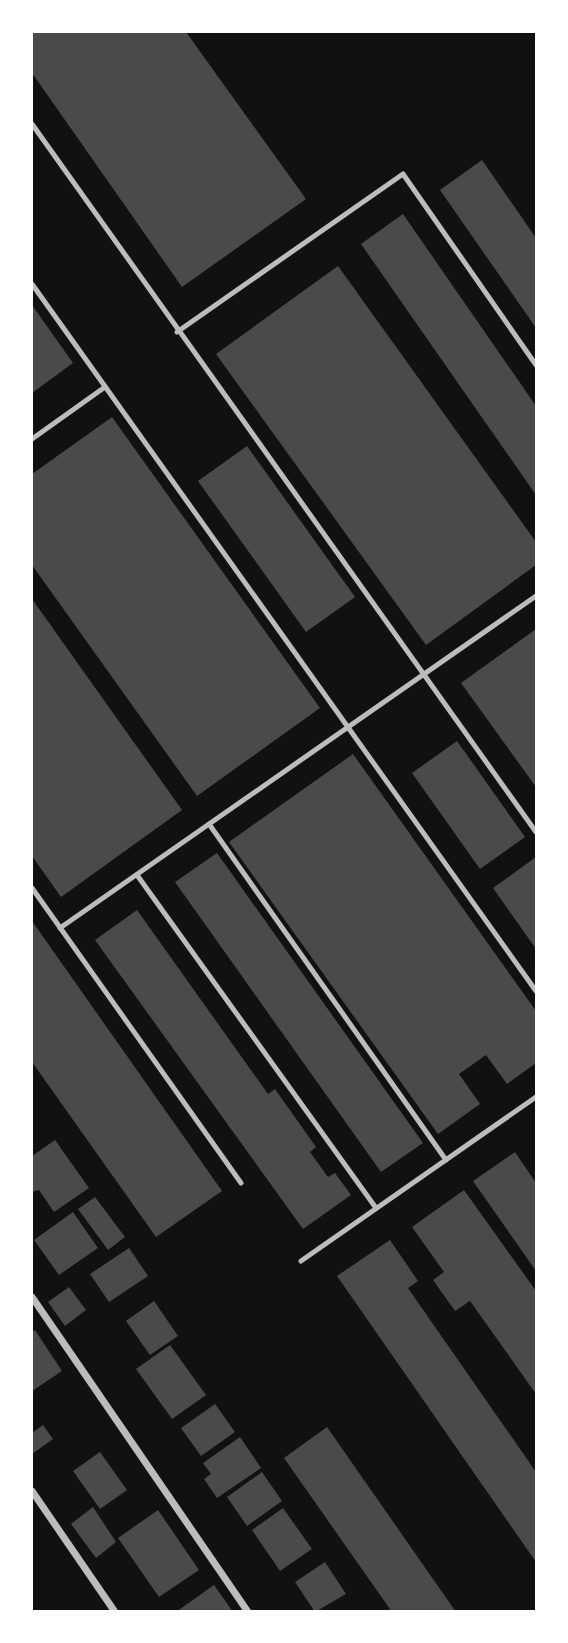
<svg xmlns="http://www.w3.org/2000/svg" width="568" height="1643" font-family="'Sofia Sans Condensed',sans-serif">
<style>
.building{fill:#4a4a4a}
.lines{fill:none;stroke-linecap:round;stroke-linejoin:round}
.service{stroke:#bcbcbc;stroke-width:5}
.minor{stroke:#bcbcbc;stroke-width:7}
</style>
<rect width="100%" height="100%" fill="#111"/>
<g class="building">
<path d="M 32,32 L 186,32 L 306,199 L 182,287 L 32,73 Z"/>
<path d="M 482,160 L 536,238 L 536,328 L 440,190 Z"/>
<path d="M 403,214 L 536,406 L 536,495 L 361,244 Z"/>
<path d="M 338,266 L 536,542 L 536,565 L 426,645 L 216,354 Z"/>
<path d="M 32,305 L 73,363 L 32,393 Z"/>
<path d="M 112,417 L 320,708 L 197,796 L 32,565 L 32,474 Z"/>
<path d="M 247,446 L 355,597 L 306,632 L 198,481 Z"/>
<path d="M 32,599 L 182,810 L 61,897 L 32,856 Z"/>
<path d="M 536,629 L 536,787 L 461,683 Z"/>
<path d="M 457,741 L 525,837 L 480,869 L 412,773 Z"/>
<path d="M 353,754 L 536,1011 L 536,1063 L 507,1084 L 486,1055 L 459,1074 L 480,1104 L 438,1134 L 229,842 Z"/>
<path d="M 217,853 L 423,1143 L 381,1172 L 175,882 Z"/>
<path d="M 536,857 L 536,949 L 493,888 Z"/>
<path d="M 137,910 L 268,1094 L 275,1089 L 316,1147 L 310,1152 L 328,1177 L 335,1173 L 351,1195 L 303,1229 L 95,940 Z"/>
<path d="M 32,921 L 222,1191 L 156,1237 L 32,1062 Z"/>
<path d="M 55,1140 L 89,1188 L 54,1212 L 39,1190 L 32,1192 L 32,1156 Z"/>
<path d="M 515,1152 L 536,1183 L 536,1271 L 473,1181 Z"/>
<path d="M 464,1190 L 536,1291 L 536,1394 L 470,1301 L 455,1311 L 433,1280 L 444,1272 L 412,1227 Z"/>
<path d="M 95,1197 L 125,1237 L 108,1250 L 78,1209 Z"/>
<path d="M 73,1212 L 98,1248 L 59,1275 L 34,1240 Z"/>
<path d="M 390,1240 L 418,1281 L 408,1288 L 536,1472 L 536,1562 L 337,1276 Z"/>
<path d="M 129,1248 L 148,1276 L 109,1302 L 90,1274 Z"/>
<path d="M 69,1287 L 86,1310 L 65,1326 L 48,1302 Z"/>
<path d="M 154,1301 L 178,1336 L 150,1355 L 126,1321 Z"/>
<path d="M 35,1330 L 62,1371 L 32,1391 L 32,1332 Z"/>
<path d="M 170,1345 L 206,1395 L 172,1419 L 136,1369 Z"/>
<path d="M 215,1404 L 235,1432 L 201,1456 L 181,1428 Z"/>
<path d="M 43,1425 L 53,1439 L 32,1454 L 32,1433 Z"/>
<path d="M 327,1427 L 456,1612 L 392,1612 L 284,1458 Z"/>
<path d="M 240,1437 L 261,1468 L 217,1498 L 204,1479 L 211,1474 L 203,1463 Z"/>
<path d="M 100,1452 L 127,1490 L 100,1509 L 73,1471 Z"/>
<path d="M 262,1472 L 282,1501 L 247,1526 L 227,1497 Z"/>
<path d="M 93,1507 L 116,1542 L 96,1558 L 71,1524 Z"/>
<path d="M 283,1508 L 312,1549 L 280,1571 L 252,1530 Z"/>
<path d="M 158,1510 L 199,1570 L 159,1597 L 118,1538 Z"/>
<path d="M 325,1562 L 346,1594 L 315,1612 L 295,1582 Z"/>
<path d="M 214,1585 L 233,1612 L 176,1612 Z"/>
</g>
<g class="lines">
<g class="service">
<path d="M 32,124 L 536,832"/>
<path d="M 32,284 L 536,991"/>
<path d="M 177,332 L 403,174 L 536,365"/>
<path d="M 32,439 L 105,387"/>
<path d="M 209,824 L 446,1160"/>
<path d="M 137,875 L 376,1208"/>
<path d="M 32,888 L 241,1183"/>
<path d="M 60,928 L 536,596"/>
<path d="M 301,1261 L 536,1097"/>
</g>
<g class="minor">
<path d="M 32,1297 L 248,1612"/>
<path d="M 32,1491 L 115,1612"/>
</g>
</g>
<rect width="568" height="1643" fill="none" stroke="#ffffff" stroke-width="66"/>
</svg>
